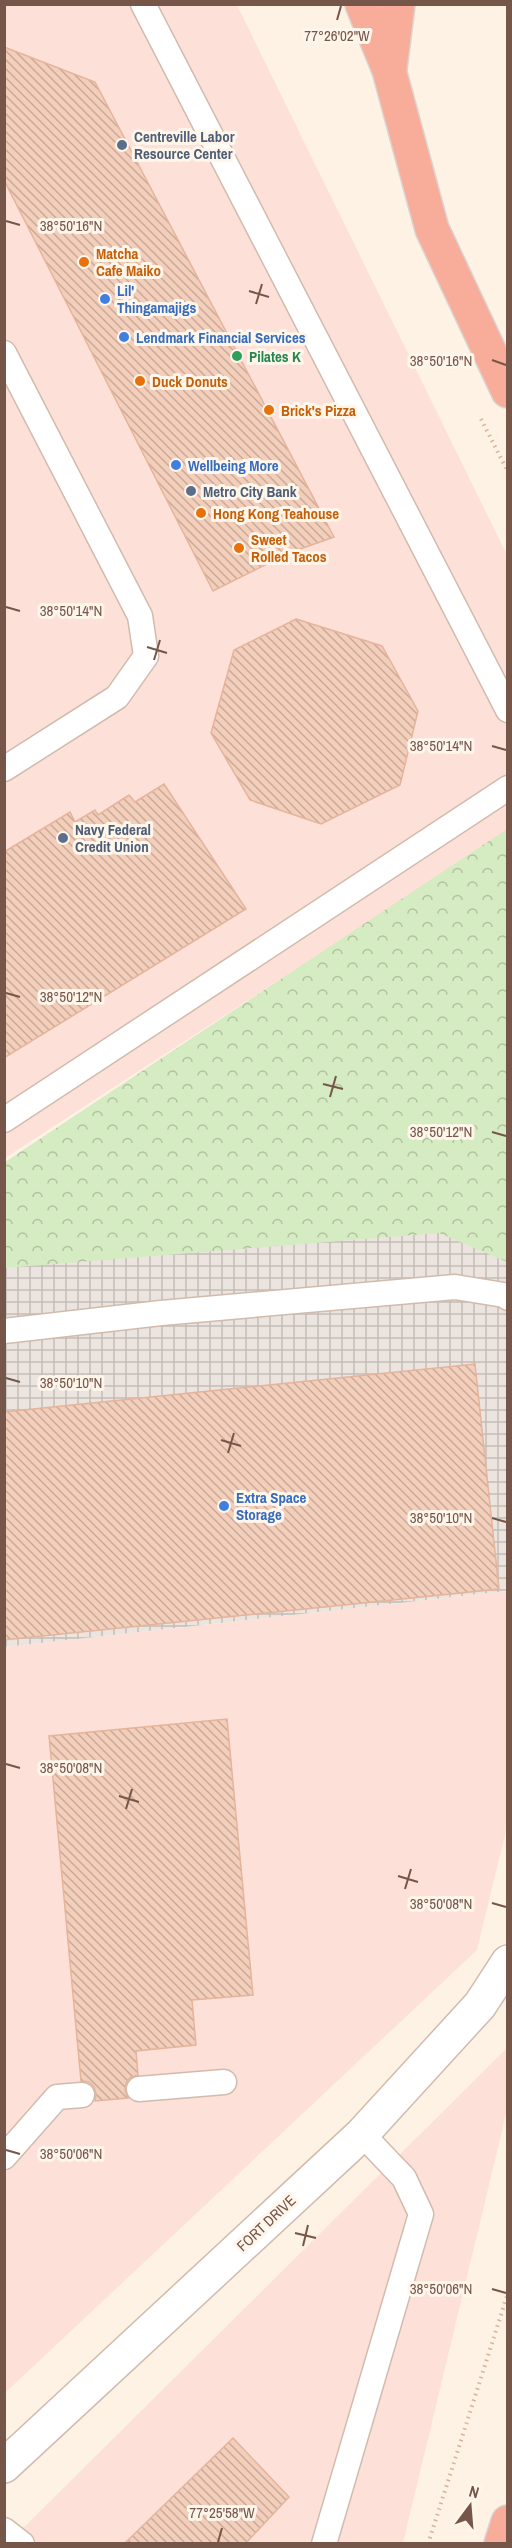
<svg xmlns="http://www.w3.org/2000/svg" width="512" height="2548" font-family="'Archivo Narrow',sans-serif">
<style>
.commercial{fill:#fde1d8}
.industrial{fill:url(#industrial-grid)}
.forest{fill:url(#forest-crowns)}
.building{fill:url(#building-back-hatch);stroke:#e6b39b;stroke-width:1.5}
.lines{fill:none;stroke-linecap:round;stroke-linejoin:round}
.lane-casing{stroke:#d1bbad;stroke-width:27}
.street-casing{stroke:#d1bbad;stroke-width:36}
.highway-casing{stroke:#dbd3d0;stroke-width:36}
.path{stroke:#d8b19e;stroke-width:4;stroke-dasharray:1.5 4.5;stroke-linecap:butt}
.lane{stroke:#fff;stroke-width:24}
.street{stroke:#fff;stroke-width:33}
.highway{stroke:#f8ad9a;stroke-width:33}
.ticks{fill:none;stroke:#765649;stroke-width:2}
.service-dot{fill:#5c6f8a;stroke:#fff6eb;stroke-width:2}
.food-dot{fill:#e8710a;stroke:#fff6eb;stroke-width:2}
.shop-dot{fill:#3f7fe0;stroke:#fff6eb;stroke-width:2}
.leisure-dot{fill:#2e9e5b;stroke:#fff6eb;stroke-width:2}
.labels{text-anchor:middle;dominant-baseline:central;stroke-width:6;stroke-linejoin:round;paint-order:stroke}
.service-label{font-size:15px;font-weight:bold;fill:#4e5e75;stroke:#fff6eb;text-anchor:start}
.food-label{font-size:15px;font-weight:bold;fill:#c56008;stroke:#fff6eb;text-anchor:start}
.shop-label{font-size:15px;font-weight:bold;fill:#366cbe;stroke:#fff6eb;text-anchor:start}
.leisure-label{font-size:15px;font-weight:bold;fill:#27864d;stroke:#fff6eb;text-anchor:start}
.street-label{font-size:15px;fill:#765649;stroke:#fff6eb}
.ticks-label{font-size:15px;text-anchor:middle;fill:#765649;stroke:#fff6eb;stroke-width:6;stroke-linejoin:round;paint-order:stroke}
</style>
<defs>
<pattern id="industrial-grid" width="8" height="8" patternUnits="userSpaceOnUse" patternTransform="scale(1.5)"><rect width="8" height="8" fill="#ece5df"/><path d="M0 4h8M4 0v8" fill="none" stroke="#c4bcb7"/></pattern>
<pattern id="forest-crowns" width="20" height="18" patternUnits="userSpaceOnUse" patternTransform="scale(1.5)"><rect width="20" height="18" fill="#d5ebc2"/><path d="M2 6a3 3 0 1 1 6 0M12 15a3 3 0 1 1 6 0" fill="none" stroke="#b1c1a0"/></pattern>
<pattern id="building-back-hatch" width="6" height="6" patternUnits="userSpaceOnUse" patternTransform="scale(1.5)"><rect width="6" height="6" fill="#f3cebb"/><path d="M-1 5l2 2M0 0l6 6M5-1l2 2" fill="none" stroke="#c9aa9a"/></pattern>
</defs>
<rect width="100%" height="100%" fill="#fdf2e4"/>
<g class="commercial">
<path d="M 5,5 L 237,5 L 507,555 L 507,832 L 5,1158 Z"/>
<path d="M 507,1591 L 507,1826 L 477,1950 L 5,2393 L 5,1647 Z"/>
<path d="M 507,2048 L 507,2110 L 403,2543 L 7,2544 Z"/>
</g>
<path class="industrial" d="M 507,1150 L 507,1591 L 5,1647 L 5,1181 Z"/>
<path class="forest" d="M 507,829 L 507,1262 L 439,1233 L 5,1268 L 5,1162 Z"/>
<g class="building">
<path d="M 4,47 L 95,82 L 334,537 L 289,553 L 213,591 L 4,180 Z"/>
<path d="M 296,619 L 382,646 L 418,711 L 400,785 L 321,824 L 250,800 L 211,733 L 234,650 Z"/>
<path d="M 164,784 L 246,909 L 4,1058 L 4,852 L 70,812 L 75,822 L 95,810 L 98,815 L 129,795 L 135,802 Z"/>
<path d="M 475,1364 L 499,1589 L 4,1640 L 4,1412 Z"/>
<path d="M 227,1719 L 253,1995 L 192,2000 L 196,2045 L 136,2051 L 138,2075 L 130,2078 L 126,2083 L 125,2091 L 128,2098 L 95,2101 L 96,2094 L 94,2087 L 89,2082 L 81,2081 L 49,1736 Z"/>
<path d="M 233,2438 L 289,2497 L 245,2544 L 124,2544 Z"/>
</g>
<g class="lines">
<g class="lane-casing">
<g id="lane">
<path d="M 143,4 L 508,710"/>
<path d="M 4,353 L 140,616 L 146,656 L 117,697 L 4,769"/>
<path d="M 4,1120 L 508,788"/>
<path d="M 4,1331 L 161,1313 L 455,1287 L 504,1295 L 508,1298"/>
<path d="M 139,2089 L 224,2082"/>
<path d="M 4,2157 L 57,2097 L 82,2095"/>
<path d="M 4,2530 L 22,2544"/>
<path d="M 324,2544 L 421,2214 L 404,2178 L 362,2134"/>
</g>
</g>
<g class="street-casing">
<path id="street" d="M 4,2466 L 362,2134 L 480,2005 L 508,1962"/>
</g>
<g class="highway-casing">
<g id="highway">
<path d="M 362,4 L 389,70 L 432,229 L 508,391"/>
<path d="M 390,68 L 398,4"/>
<path d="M 501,2544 L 508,2522"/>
</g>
</g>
<g class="path">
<path d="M 481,419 L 508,472"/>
<path d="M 428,2544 L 508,2293"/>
</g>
<use href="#lane" class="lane"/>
<use href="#street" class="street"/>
<use href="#highway" class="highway"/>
</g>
<path class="ticks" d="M 337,20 L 341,6M 6,221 L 20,225M 249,291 L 269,297M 256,304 L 262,284M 492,360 L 506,365M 6,607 L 20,611M 147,647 L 167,653M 154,660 L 160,640M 492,746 L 506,750M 6,993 L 20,997M 323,1084 L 343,1089M 330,1097 L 336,1076M 492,1132 L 506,1136M 6,1378 L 20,1382M 221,1440 L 241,1446M 228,1453 L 234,1433M 492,1518 L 506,1522M 6,1764 L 20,1768M 119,1796 L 139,1802M 126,1809 L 132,1789M 398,1876 L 418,1882M 405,1889 L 411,1869M 492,1903 L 506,1907M 6,2150 L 20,2154M 295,2233 L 316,2238M 303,2246 L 308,2225M 492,2289 L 506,2293M 218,2542 L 222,2528"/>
<g class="service-dot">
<circle cx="122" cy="145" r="6"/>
<circle cx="191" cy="491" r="6"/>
<circle cx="63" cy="838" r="6"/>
</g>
<g class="food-dot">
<circle cx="84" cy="262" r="6"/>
<circle cx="140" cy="381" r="6"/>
<circle cx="269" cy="410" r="6"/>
<circle cx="201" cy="513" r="6"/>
<circle cx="239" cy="548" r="6"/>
</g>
<g class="shop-dot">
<circle cx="105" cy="299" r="6"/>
<circle cx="124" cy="337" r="6"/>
<circle cx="176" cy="465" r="6"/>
<circle cx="224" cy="1506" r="6"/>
</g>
<circle class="leisure-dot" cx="237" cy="356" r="6"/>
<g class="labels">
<g class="service-label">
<text x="134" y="136">Centreville Labor<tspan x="134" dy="17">Resource Center</tspan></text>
<text x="203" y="491">Metro City Bank</text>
<text x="75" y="829">Navy Federal<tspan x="75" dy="17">Credit Union</tspan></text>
</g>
<g class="food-label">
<text x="96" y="253">Matcha<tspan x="96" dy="17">Cafe Maiko</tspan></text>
<text x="152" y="381">Duck Donuts</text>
<text x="281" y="410">Brick's Pizza</text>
<text x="213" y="513">Hong Kong Teahouse</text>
<text x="251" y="539">Sweet<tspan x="251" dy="17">Rolled Tacos</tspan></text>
</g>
<g class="shop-label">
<text x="117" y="290">Lil'<tspan x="117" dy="17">Thingamajigs</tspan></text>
<text x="136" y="337">Lendmark Financial Services</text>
<text x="188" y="465">Wellbeing More</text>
<text x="236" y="1497">Extra Space<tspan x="236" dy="17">Storage</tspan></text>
</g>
<g class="leisure-label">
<text x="249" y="356">Pilates K</text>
</g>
<g class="street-label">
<text transform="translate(266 2223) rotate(-43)">FORT DRIVE</text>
</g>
</g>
<g class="ticks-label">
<text x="337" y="41">77°26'02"W</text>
<text x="71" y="231">38°50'16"N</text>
<text x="441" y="366">38°50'16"N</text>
<text x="71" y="616">38°50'14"N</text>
<text x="441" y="751">38°50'14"N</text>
<text x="71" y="1002">38°50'12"N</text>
<text x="441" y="1137">38°50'12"N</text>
<text x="71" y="1388">38°50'10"N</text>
<text x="441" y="1523">38°50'10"N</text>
<text x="71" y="1773">38°50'08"N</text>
<text x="441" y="1909">38°50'08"N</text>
<text x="71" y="2159">38°50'06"N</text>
<text x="441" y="2294">38°50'06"N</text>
<text x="222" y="2518">77°25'58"W</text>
</g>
<rect width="512" height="2548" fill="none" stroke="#765649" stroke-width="12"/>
<g transform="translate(470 2506) rotate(16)" stroke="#fff6eb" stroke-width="4.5" paint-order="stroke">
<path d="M0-4.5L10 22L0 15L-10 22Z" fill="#765649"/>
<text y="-9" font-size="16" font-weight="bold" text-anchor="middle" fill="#765649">N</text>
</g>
</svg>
